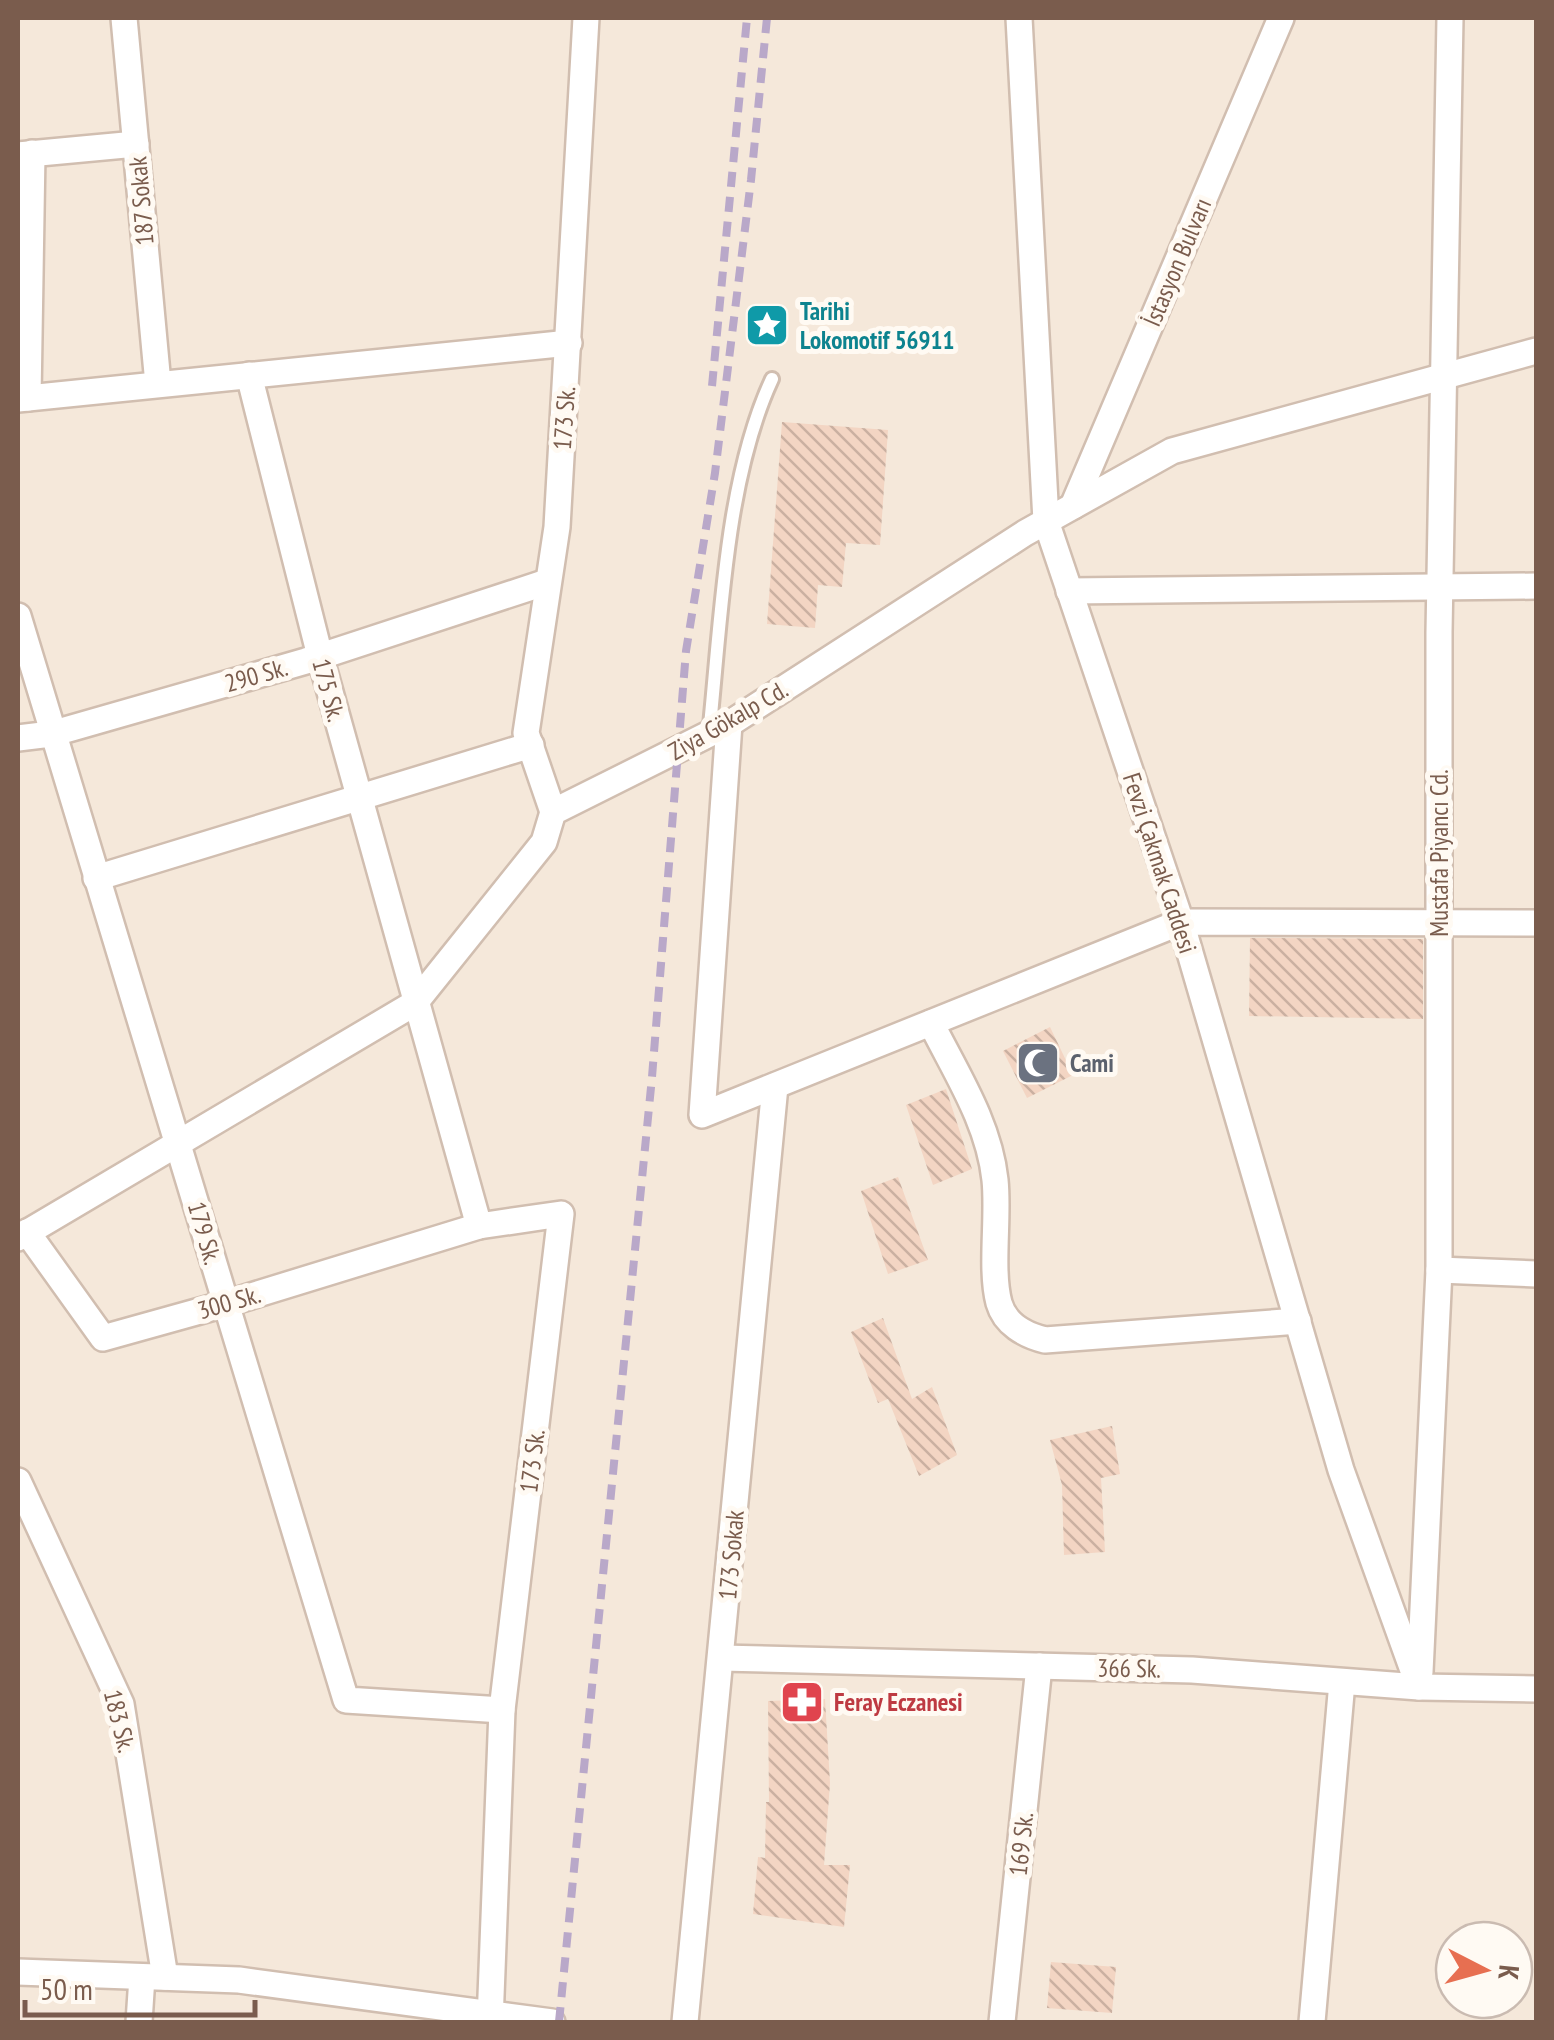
<svg xmlns="http://www.w3.org/2000/svg" width="1554" height="2040" font-family="'PT Sans Narrow',sans-serif">
<style>
.residential{fill:#f5e8da;fill-rule:evenodd}
.building{fill:url(#building-back-hatch)}
.lines{fill:none;stroke-linecap:round;stroke-linejoin:round}
.service-casing{stroke:#d1beb0;stroke-width:18}
.minor-casing{stroke:#d1beb0;stroke-width:30}
.service{stroke:#fff;stroke-width:12}
.minor{stroke:#fff;stroke-width:25}
.rail{stroke:#b9a8c9;stroke-width:8;stroke-dasharray:15 10;stroke-linecap:butt}
.labels{text-anchor:middle;dominant-baseline:central;stroke-width:10;stroke-linejoin:round;paint-order:stroke}
.street-label{font-size:25px;fill:#7a5c4d;stroke:#fffaf3}
.culture-label{font-size:25px;font-weight:bold;fill:#0d838f;stroke:#fffaf3;text-anchor:start}
.worship-label{font-size:25px;font-weight:bold;fill:#5b616d;stroke:#fffaf3;text-anchor:start}
.health-label{font-size:25px;font-weight:bold;fill:#be3a42;stroke:#fffaf3;text-anchor:start}
</style>
<defs>
<pattern id="building-back-hatch" width="6" height="6" patternUnits="userSpaceOnUse" patternTransform="scale(2.5)"><rect width="6" height="6" fill="#f3d5c3"/><path d="M-1 5l2 2M0 0l6 6M5-1l2 2" fill="none" stroke="#cab0a1"/></pattern>
</defs>
<rect width="100%" height="100%" fill="#fdf6ec"/>
<path class="residential" d="M 18,18 L 1536,18 L 1536,2022 L 18,2022 ZM 1454,1940 L 1514,1940 L 1514,2000 L 1454,2000 Z"/>
<g class="building">
<path d="M 782,422 L 888,430 L 880,545 L 846,543 L 842,587 L 818,585 L 815,628 L 767,624 Z"/>
<path d="M 1250,938 L 1423,939 L 1423,1019 L 1249,1016 Z"/>
<path d="M 1050,1027 L 1073,1075 L 1027,1098 L 1003,1051 Z"/>
<path d="M 946,1089 L 972,1169 L 933,1185 L 906,1105 Z"/>
<path d="M 898,1177 L 928,1260 L 888,1274 L 861,1191 Z"/>
<path d="M 883,1318 L 912,1399 L 932,1387 L 957,1455 L 919,1476 L 888,1399 L 878,1403 L 851,1332 Z"/>
<path d="M 1112,1426 L 1120,1474 L 1101,1478 L 1105,1552 L 1064,1555 L 1062,1485 L 1050,1440 Z"/>
<path d="M 825,1699 L 830,1783 L 824,1865 L 850,1865 L 844,1927 L 753,1914 L 758,1857 L 765,1858 L 766,1802 L 769,1802 L 768,1701 Z"/>
<path d="M 1051,1962 L 1116,1967 L 1112,2013 L 1047,2008 Z"/>
</g>
<g class="lines">
<g class="service-casing">
<path id="service" d="M 709,735 C 721,623 725,480 772,379"/>
</g>
<g class="minor-casing">
<g id="minor">
<path d="M 124,18 L 158,384"/>
<path d="M 1019,18 L 1046,521 L 1181,922 L 1341,1470 L 1419,1687"/>
<path d="M 18,155 L 136,144"/>
<path d="M 249,375 L 320,656 L 479,1226 L 561,1214 L 502,1710 L 490,2022"/>
<path d="M 28,398 L 32,153"/>
<path d="M 18,399 L 569,343"/>
<path d="M 1073,506 L 1281,18"/>
<path d="M 1069,591 L 1536,586"/>
<path d="M 18,616 L 346,1700 L 502,1710"/>
<path d="M 729,724 L 702,1115 L 1181,922 L 1536,923"/>
<path d="M 18,738 L 51,734 L 306,661 L 547,582"/>
<path d="M 553,812 L 526,733 L 557,527 L 586,18"/>
<path d="M 96,878 L 531,745"/>
<path d="M 931,1023 C 956,1073 989,1123 995,1180 C 999,1217 990,1269 999,1303 C 1005,1324 1025,1335 1045,1340 L 1298,1321"/>
<path d="M 27,1232 L 103,1338 L 225,1304 L 479,1226"/>
<path d="M 18,1238 L 415,1003 L 544,842 L 553,812 L 729,724 L 1025,533 L 1172,451 L 1536,351"/>
<path d="M 1439,1270 L 1536,1274"/>
<path d="M 18,1481 L 121,1704 L 165,1977"/>
<path d="M 721,1658 L 1192,1670 L 1419,1687 L 1536,1689"/>
<path d="M 1420,1672 L 1439,1270 L 1439,632 L 1450,18"/>
<path d="M 18,1972 L 239,1980 L 552,2022"/>
<path d="M 139,2022 L 142,1977"/>
<path d="M 685,2022 L 775,1086"/>
<path d="M 1002,2022 L 1039,1666"/>
<path d="M 1312,2022 L 1342,1682"/>
</g>
</g>
<use href="#service" class="service"/>
<use href="#minor" class="minor"/>
<g class="rail">
<path d="M 712,386 L 747,18"/>
<path d="M 559,2022 L 652,1077 L 686,651 L 715,473 L 751,180 L 767,18"/>
</g>
</g>
<defs>
<g id="sight-square" transform="scale(2.25)"><rect x="-9" y="-9" width="18" height="18" rx="4" fill="#0f9aa8" stroke="#fffaf3"/><path d="M0-6L1.8-2.2L6-1.7L2.9 1.2L3.7 5.4L0 3.3L-3.7 5.4L-2.9 1.2L-6-1.7L-1.8-2.2Z" fill="#fff"/></g>
<g id="mosque-square" transform="scale(2.25)"><rect x="-9" y="-9" width="18" height="18" rx="4" fill="#6b7280" stroke="#fffaf3"/><path d="M3.5-4.9A6 6 0 1 0 3.5 4.9A5 5 0 1 1 3.5-4.9Z" fill="#fff"/></g>
<g id="pharmacy-square" transform="scale(2.25)"><rect x="-9" y="-9" width="18" height="18" rx="4" fill="#e0444e" stroke="#fffaf3"/><path d="M-2-6h4v4h4v4h-4v4h-4v-4h-4v-4h4Z" fill="#fff"/></g>
</defs>
<g fill-rule="evenodd">
<use href="#sight-square" x="767" y="325"/>
<use href="#mosque-square" x="1038" y="1063"/>
<use href="#pharmacy-square" x="802" y="1702"/>
</g>
<g class="labels">
<g class="street-label">
<text transform="translate(141 201) rotate(-95)">187 Sokak</text>
<text transform="translate(1177 262) rotate(-67)">İstasyon Bulvarı</text>
<text transform="translate(564 418) rotate(-86)">173 Sk.</text>
<text transform="translate(256 675) rotate(-16)">290 Sk.</text>
<text transform="translate(329 690) rotate(75)">175 Sk.</text>
<text transform="translate(728 720) rotate(-30)">Ziya Gökalp Cd.</text>
<text transform="translate(1439 853) rotate(-90)">Mustafa Piyancı Cd.</text>
<text transform="translate(1160 863) rotate(72)">Fevzi Çakmak Caddesi</text>
<text transform="translate(205 1233) rotate(74)">179 Sk.</text>
<text transform="translate(229 1302) rotate(-16)">300 Sk.</text>
<text transform="translate(532 1461) rotate(-83)">173 Sk.</text>
<text transform="translate(731 1555) rotate(-85)">173 Sokak</text>
<text transform="translate(1129 1668) rotate(1)">366 Sk.</text>
<text transform="translate(120 1721) rotate(76)">183 Sk.</text>
<text transform="translate(1021 1844) rotate(-84)">169 Sk.</text>
</g>
<g class="culture-label">
<text x="800" y="311">Tarihi<tspan x="800" dy="29">Lokomotif 56911</tspan></text>
</g>
<g class="worship-label">
<text x="1070" y="1063">Cami</text>
</g>
<g class="health-label">
<text x="834" y="1702">Feray Eczanesi</text>
</g>
</g>
<rect width="1554" height="2040" fill="none" stroke="#7a5c4d" stroke-width="40"/>
<g transform="translate(1484 1970) rotate(96)"><circle r="48" fill="#fffaf3" stroke="#cabbb1" stroke-width="2.5"/>
<path d="M0-8L18 38L0 25L-18 38Z" fill="#e76f51"/>
<text y="-15" font-size="28" font-weight="bold" text-anchor="middle" fill="#7a5c4d">K</text>
</g>
<path d="M25 2000v15h230v-15" fill="none" stroke="#7a5c4d" stroke-width="5"/>
<text x="40" y="2000" font-size="30" fill="#7a5c4d" stroke="#fffaf3" stroke-width="8" paint-order="stroke">50 m</text>
</svg>
